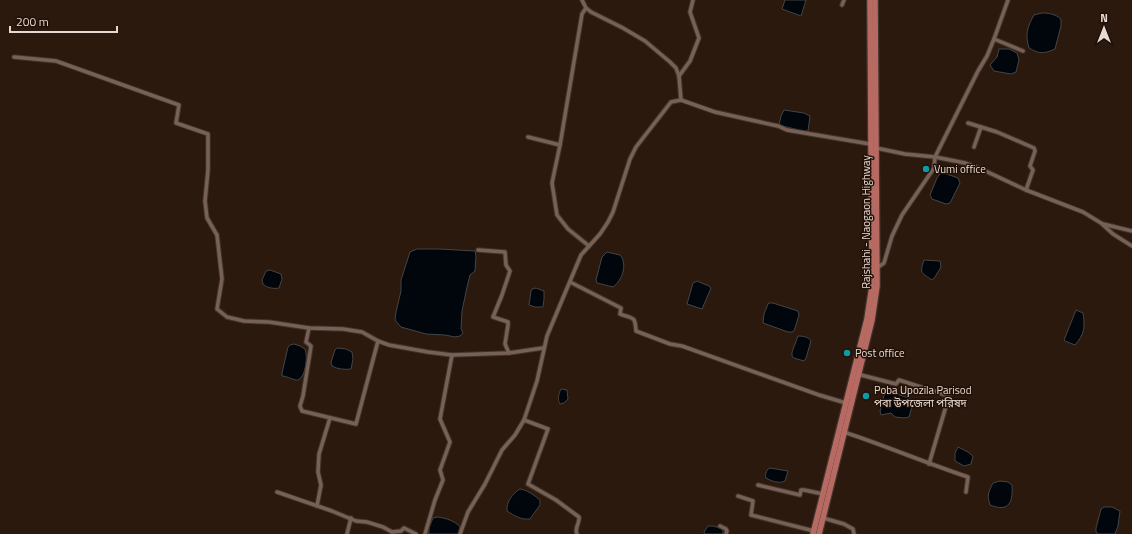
<svg xmlns="http://www.w3.org/2000/svg" width="1132" height="534" font-family="'Titillium Web','Noto Sans Bengali',sans-serif">
<style>
.water{fill:#00060b;stroke:#454547}
.lines{fill:none;stroke-linecap:round;stroke-linejoin:round}
.minor-casing{stroke:#41332e;stroke-width:5.5}
.primary-casing{stroke:#41332e;stroke-width:8}
.minor{stroke:#776054;stroke-width:3.5}
.primary{stroke:#b66a61;stroke-width:5.5}
.culture-dot{fill:#0f9aa8;stroke:#211006;stroke-width:1.5}
.labels{text-anchor:middle;dominant-baseline:central;stroke-width:3;stroke-linejoin:round;paint-order:stroke}
.poi-label{font-size:11px;fill:#e6d9d2;stroke:#211006;text-anchor:start}
.street-label{font-size:11px;fill:#e6d9d2;stroke:#211006}
</style>
<rect width="100%" height="100%" fill="#2b190e"/>
<g class="water">
<path d="M 785,0 L 806,0 L 801,16 L 782,9 Z"/>
<path d="M 1042,13 C 1049,13 1055,14 1061,19 L 1061,26 L 1055,49 C 1044,54 1039,54 1029,48 C 1025,35 1027,27 1034,15 Z"/>
<path d="M 999,49 L 1009,49 L 1017,53 L 1019,60 L 1016,72 L 1011,74 L 994,71 L 990,65 L 997,57 Z"/>
<path d="M 784,110 L 804,113 L 810,116 L 808,131 L 802,131 L 779,125 L 781,116 Z"/>
<path d="M 941,172 L 958,178 L 960,183 L 950,203 L 946,204 L 932,199 L 930,195 L 937,178 Z"/>
<path d="M 417,249 L 439,249 L 475,251 L 476,256 L 475,271 L 470,275 L 467,287 L 462,311 L 461,329 L 463,333 L 460,336 L 455,337 L 445,335 L 426,334 L 401,327 L 395,320 L 396,312 L 401,291 L 401,280 L 410,252 Z"/>
<path d="M 607,252 L 620,255 C 628,264 622,281 613,287 L 597,283 L 596,280 L 602,257 Z"/>
<path d="M 924,260 L 940,261 L 941,267 L 935,277 L 932,280 C 920,272 920,273 924,260 Z"/>
<path d="M 270,270 L 281,274 L 282,279 L 279,288 C 274,289 267,288 263,284 L 262,280 L 266,271 Z"/>
<path d="M 697,281 L 709,286 L 711,288 L 702,309 L 687,304 L 693,283 Z"/>
<path d="M 536,288 L 544,291 L 544,299 L 543,307 L 535,307 L 529,305 L 531,291 L 532,289 Z"/>
<path d="M 769,303 L 773,303 L 798,311 L 799,315 L 794,331 L 792,332 L 788,332 L 763,323 L 764,314 L 768,304 Z"/>
<path d="M 1076,310 L 1083,313 C 1085,326 1085,334 1075,345 L 1065,341 L 1064,340 Z"/>
<path d="M 798,336 C 803,336 809,337 811,341 L 806,358 L 804,361 L 794,358 L 792,356 L 792,352 Z"/>
<path d="M 294,344 L 300,346 L 305,349 C 308,356 306,377 298,380 C 295,381 287,376 282,376 L 282,373 L 288,347 L 290,345 Z"/>
<path d="M 337,348 L 346,349 L 352,352 L 353,359 L 351,369 C 345,370 337,369 332,366 L 331,362 L 335,350 Z"/>
<path d="M 561,389 L 567,390 L 568,399 L 564,403 L 560,404 C 557,400 559,393 561,389 Z"/>
<path d="M 888,391 L 914,400 L 909,417 L 904,418 L 895,417 L 891,413 L 881,415 L 880,411 L 885,392 Z"/>
<path d="M 958,447 L 968,452 L 973,456 L 971,464 L 964,466 L 955,461 L 955,453 Z"/>
<path d="M 770,468 L 788,471 L 785,481 C 780,484 771,481 766,478 C 765,474 766,472 768,469 Z"/>
<path d="M 1000,481 L 1008,482 L 1012,485 C 1013,501 1010,513 990,505 C 987,495 988,493 993,483 Z"/>
<path d="M 520,489 C 527,490 534,495 540,500 L 540,505 L 530,519 C 521,520 515,516 507,511 C 506,502 513,493 520,489 Z"/>
<path d="M 1104,507 L 1112,507 L 1120,511 L 1118,526 L 1115,534 L 1098,534 L 1096,532 L 1096,528 L 1101,509 Z"/>
<path d="M 438,517 C 446,518 455,521 460,527 L 458,534 L 429,534 L 429,528 L 433,518 Z"/>
<path d="M 708,526 L 713,526 L 723,529 L 723,534 L 705,534 L 704,532 Z"/>
</g>
<g class="lines">
<g class="minor-casing">
<g id="minor">
<path d="M 582,0 L 586,8 L 591,12 L 623,28 L 645,41 L 670,62 L 676,68 L 679,76 L 681,100"/>
<path d="M 842,5 L 844,0"/>
<path d="M 586,8 L 582,14 L 560,145 L 552,183 L 557,215 L 568,229 L 589,246"/>
<path d="M 994,39 L 1023,51"/>
<path d="M 14,57 L 56,61 L 179,105 L 176,123 L 208,134 L 208,170 L 205,201 L 207,218 L 217,235 L 222,279 L 217,309 L 227,317 L 244,321 L 269,322 L 309,328 L 343,329 L 362,332 L 378,341 L 389,345 L 428,352 L 452,355 L 509,353 L 543,348"/>
<path d="M 679,76 L 690,61 L 699,38 L 690,12 L 693,0"/>
<path d="M 968,123 L 997,132 L 1034,148 L 1035,151 L 1030,166 L 1033,170 L 1026,190"/>
<path d="M 528,137 L 560,145"/>
<path d="M 974,147 L 981,127"/>
<path d="M 876,148 L 905,154 L 935,157 L 965,163 L 979,168 L 1026,190 L 1083,212 L 1101,223 L 1113,234 L 1132,246"/>
<path d="M 1103,224 L 1132,231"/>
<path d="M 478,250 L 505,252 L 506,265 L 510,271 L 502,295 L 493,317 L 508,322 L 508,325 L 505,344 L 509,353"/>
<path d="M 877,268 L 884,263 L 892,236 L 902,215 L 934,168 L 935,157 L 978,71 L 987,56 L 994,39 L 1008,0"/>
<path d="M 570,282 L 621,308 L 620,314 C 634,319 635,316 636,331 L 670,344 L 682,346 L 819,395 L 846,403"/>
<path d="M 309,328 L 306,342 L 311,346 L 303,396 L 300,406 L 302,411 L 356,424 L 378,341"/>
<path d="M 857,374 L 896,384 L 899,380 L 949,396 L 929,464"/>
<path d="M 524,420 L 548,429 L 528,484 L 556,500 L 579,517 C 580,523 574,528 577,534"/>
<path d="M 844,432 C 886,446 926,463 968,477 L 966,492"/>
<path d="M 758,485 L 800,495 L 801,490 L 804,490 L 823,494"/>
<path d="M 277,492 L 332,511 L 356,521 L 367,522 L 383,527 L 392,532 L 401,531 L 404,528 L 416,534"/>
<path d="M 738,496 L 753,501 L 751,515 L 814,531"/>
<path d="M 317,506 L 321,485 L 318,472 L 319,454 L 330,418"/>
<path d="M 823,518 L 844,524 L 853,529 L 854,534"/>
<path d="M 720,526 L 726,529 L 727,531 L 726,534"/>
<path d="M 347,534 L 351,518"/>
<path d="M 425,534 L 435,500 L 443,480 L 440,470 L 450,442 L 440,419 L 452,355"/>
<path d="M 460,534 L 468,512 L 485,484 L 502,450 L 515,435 L 524,420 L 537,381 L 547,336 L 581,255 L 600,234 L 608,222 L 613,212 L 630,159 L 636,147 L 671,102 L 681,100 L 715,112 L 778,126 L 787,130 L 870,144"/>
</g>
</g>
<g class="primary-casing">
<g id="primary">
<path d="M 813,534 L 867,319 L 872,286 L 870,0"/>
<path d="M 819,534 L 872,320 L 877,286 L 875,0"/>
</g>
</g>
<use href="#minor" class="minor"/>
<use href="#primary" class="primary"/>
</g>
<g class="culture-dot">
<circle cx="926" cy="169" r="4"/>
<circle cx="847" cy="353" r="4"/>
<circle cx="866" cy="396" r="4"/>
</g>
<g class="labels">
<g class="poi-label">
<text x="934" y="169">Vumi office</text>
<text x="855" y="353">Post office</text>
<text x="874" y="390">Poba Upozila Parisod<tspan x="874" dy="13">পবা উপজেলা পরিষদ</tspan></text>
</g>
<g class="street-label">
<text transform="translate(866 222) rotate(-90)">Rajshahi - Naogaon Highway</text>
</g>
</g>
<g transform="translate(1104 28)" stroke="#211006" stroke-width="3" paint-order="stroke">
<path d="M0-3L7 15L0 10L-7 15Z" fill="#e6d9d2"/>
<text y="-6" font-size="11" font-weight="bold" text-anchor="middle" fill="#e6d9d2">N</text>
</g>
<path d="M10 26v6h107v-6" fill="none" stroke="#e6d9d2" stroke-width="2"/>
<text x="16" y="26" font-size="12" fill="#e6d9d2" stroke="#211006" stroke-width="3" paint-order="stroke">200 m</text>
</svg>
